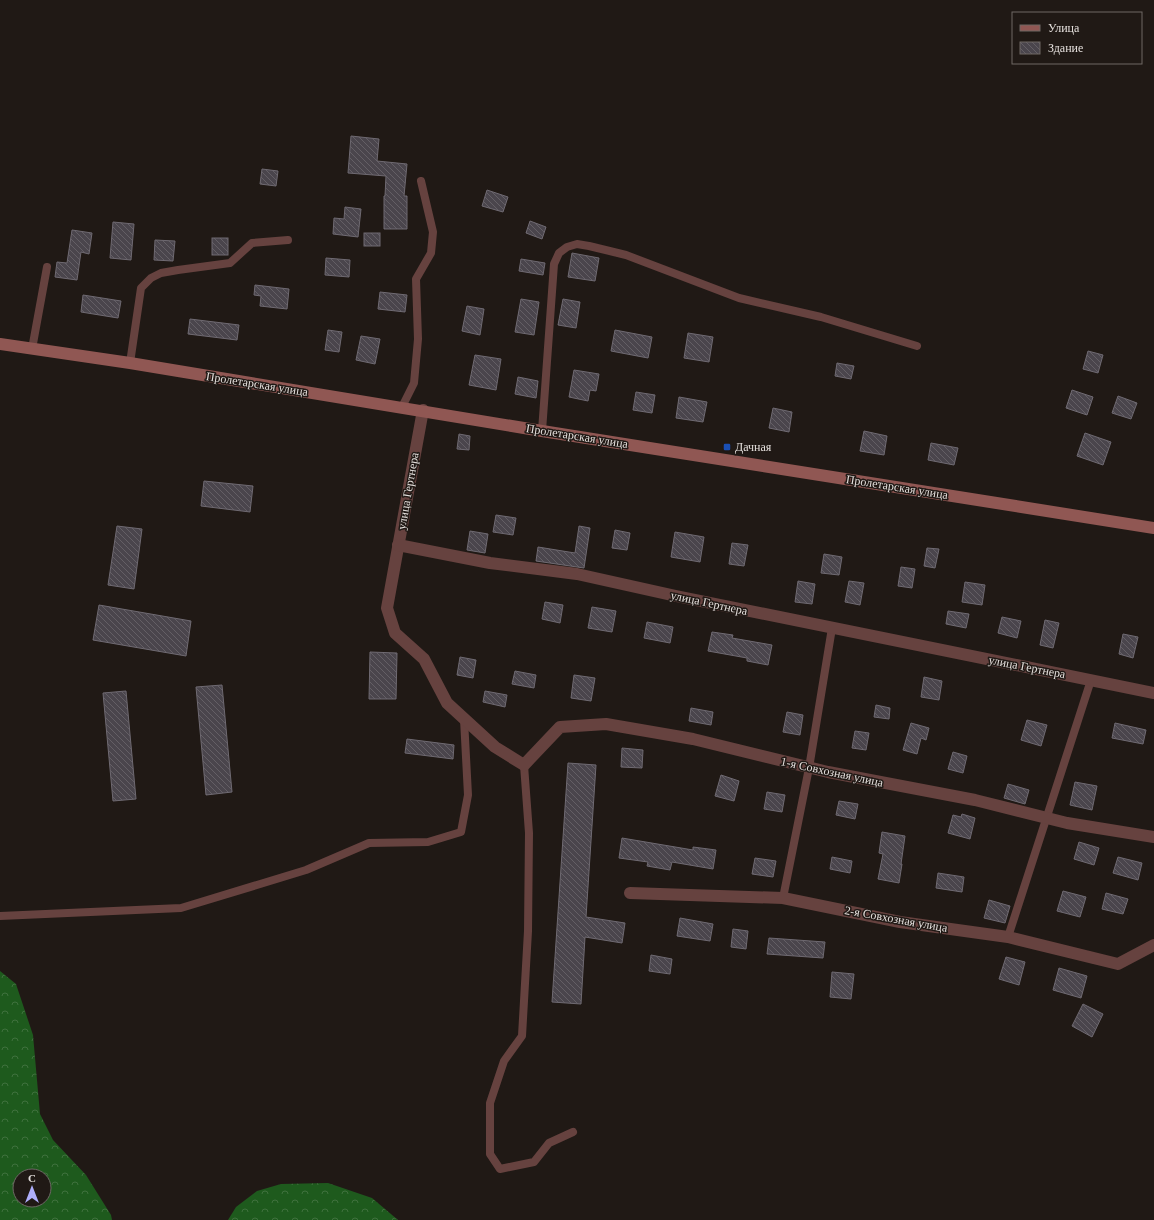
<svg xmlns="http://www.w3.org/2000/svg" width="1154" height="1220" font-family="Georgia,serif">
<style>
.forest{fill:url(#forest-crowns);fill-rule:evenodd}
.building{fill:url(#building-back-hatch);stroke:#6f6a72}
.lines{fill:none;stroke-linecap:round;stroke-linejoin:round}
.lane{stroke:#66423f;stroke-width:8}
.street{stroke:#66423f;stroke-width:12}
.secondary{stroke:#905753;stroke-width:12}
.transit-dot{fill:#1a4fb4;stroke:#201915;stroke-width:1.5}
.labels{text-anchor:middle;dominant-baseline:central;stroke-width:3;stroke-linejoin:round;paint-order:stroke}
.street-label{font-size:12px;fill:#e4dfdc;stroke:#201915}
.poi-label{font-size:12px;fill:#e4dfdc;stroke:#201915;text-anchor:start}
</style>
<defs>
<pattern id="forest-crowns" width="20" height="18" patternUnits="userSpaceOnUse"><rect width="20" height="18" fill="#1e5a1d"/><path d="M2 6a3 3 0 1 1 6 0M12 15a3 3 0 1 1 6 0" fill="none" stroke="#3f713d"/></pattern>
<pattern id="building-back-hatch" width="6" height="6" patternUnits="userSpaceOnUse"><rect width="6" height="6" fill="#4a454c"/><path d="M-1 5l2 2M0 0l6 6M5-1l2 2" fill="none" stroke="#645f65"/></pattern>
</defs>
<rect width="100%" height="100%" fill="#201915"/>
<g class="forest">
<path d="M 0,971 L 16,984 L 33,1035 L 40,1114 L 53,1140 L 86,1175 L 111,1215 L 112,1220 L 0,1220 ZM 20,1176 L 44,1176 L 44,1200 L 20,1200 Z"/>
<path d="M 328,1183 L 372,1198 L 398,1220 L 228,1220 L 236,1207 L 257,1191 L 281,1184 Z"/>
</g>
<g class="building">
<path d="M 351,136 L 379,139 L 377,161 L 407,164 L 404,196 L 407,196 L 407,229 L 384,229 L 384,196 L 385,196 L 386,176 L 348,173 Z"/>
<path d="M 262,169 L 278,171 L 276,186 L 260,184 Z"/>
<path d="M 487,190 L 508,197 L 503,212 L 482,206 Z"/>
<path d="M 345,207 L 361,209 L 358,237 L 333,234 L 334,218 L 344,219 Z"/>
<path d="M 530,221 L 546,227 L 542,239 L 526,233 Z"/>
<path d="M 113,222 L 134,224 L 131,260 L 110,258 Z"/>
<path d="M 72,230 L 92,233 L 89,254 L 81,252 L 77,280 L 55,277 L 57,262 L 67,263 Z"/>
<rect x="364" y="233" width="16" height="13"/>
<rect x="212" y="238" width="16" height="17"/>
<path d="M 155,240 L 175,241 L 173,261 L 154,260 Z"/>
<path d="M 572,253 L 599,258 L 595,281 L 568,277 Z"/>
<path d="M 326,258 L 350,260 L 349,277 L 325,275 Z"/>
<path d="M 521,259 L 545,263 L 543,275 L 519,271 Z"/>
<path d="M 255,285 L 289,289 L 287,309 L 260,306 L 261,296 L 254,295 Z"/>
<path d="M 380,292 L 407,295 L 405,312 L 378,309 Z"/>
<path d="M 83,295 L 121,301 L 118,318 L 81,312 Z"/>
<path d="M 521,299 L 539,302 L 534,335 L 515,332 Z"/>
<path d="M 563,299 L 580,302 L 576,328 L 558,325 Z"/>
<path d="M 467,306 L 484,309 L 480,335 L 462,331 Z"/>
<path d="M 190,319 L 239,325 L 237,340 L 188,334 Z"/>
<path d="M 328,330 L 342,332 L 339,352 L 325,350 Z"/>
<path d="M 615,330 L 652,337 L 648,358 L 611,351 Z"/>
<path d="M 688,333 L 713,337 L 709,362 L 684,358 Z"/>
<path d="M 361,336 L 380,339 L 375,364 L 356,360 Z"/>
<path d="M 1088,351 L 1103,355 L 1098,373 L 1083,369 Z"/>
<path d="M 475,355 L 501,359 L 496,390 L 469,385 Z"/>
<path d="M 837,363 L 854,366 L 851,379 L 835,376 Z"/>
<path d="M 574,370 L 599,374 L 596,391 L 590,390 L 588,401 L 569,397 Z"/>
<path d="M 518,377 L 538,381 L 536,398 L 515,394 Z"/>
<path d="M 1072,390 L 1093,397 L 1087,415 L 1066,408 Z"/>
<path d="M 636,392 L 655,395 L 652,413 L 633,410 Z"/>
<path d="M 1118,396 L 1137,403 L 1131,419 L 1112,413 Z"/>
<path d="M 679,397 L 707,402 L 703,422 L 676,418 Z"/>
<path d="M 773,408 L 792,412 L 789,432 L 769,428 Z"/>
<path d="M 864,431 L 887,436 L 884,455 L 860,451 Z"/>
<path d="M 1085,433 L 1111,442 L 1103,465 L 1077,456 Z"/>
<path d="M 459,434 L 470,436 L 469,450 L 457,449 Z"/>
<path d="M 931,443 L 958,448 L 954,465 L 928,460 Z"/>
<path d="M 204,481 L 253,486 L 250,512 L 201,506 Z"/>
<path d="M 496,515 L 516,518 L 513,535 L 493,532 Z"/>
<path d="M 117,526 L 142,529 L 134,589 L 108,585 Z"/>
<path d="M 579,526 L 590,528 L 584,568 L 536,561 L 538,547 L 575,553 Z"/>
<path d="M 615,530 L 630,533 L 627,550 L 612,548 Z"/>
<path d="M 470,531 L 488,534 L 485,553 L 467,550 Z"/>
<path d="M 675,532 L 704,537 L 700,562 L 671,557 Z"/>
<path d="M 732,543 L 748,545 L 744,566 L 729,564 Z"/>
<path d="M 927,548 L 939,549 L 935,568 L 924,566 Z"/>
<path d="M 824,554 L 842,557 L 839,575 L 821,573 Z"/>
<path d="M 901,567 L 915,569 L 912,588 L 898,586 Z"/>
<path d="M 798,581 L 815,584 L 812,604 L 795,602 Z"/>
<path d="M 849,581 L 864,583 L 860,605 L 845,602 Z"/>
<path d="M 965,582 L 985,585 L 982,605 L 962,602 Z"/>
<path d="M 545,602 L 563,605 L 560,623 L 542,619 Z"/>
<path d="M 99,605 L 191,621 L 186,656 L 93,640 Z"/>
<path d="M 592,607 L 616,611 L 612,632 L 588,628 Z"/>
<path d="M 948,611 L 969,614 L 966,628 L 946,624 Z"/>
<path d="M 1002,617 L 1021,621 L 1017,638 L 998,633 Z"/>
<path d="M 1045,620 L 1059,623 L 1053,648 L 1040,645 Z"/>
<path d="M 647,622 L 673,627 L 670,643 L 644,638 Z"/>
<path d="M 712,632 L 733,635 L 732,638 L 772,645 L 768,665 L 747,661 L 747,658 L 708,651 Z"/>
<path d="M 1123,634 L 1138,637 L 1133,658 L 1119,654 Z"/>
<path d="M 370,652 L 397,653 L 396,699 L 369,699 Z"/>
<path d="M 460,657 L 476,660 L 473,678 L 457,675 Z"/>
<path d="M 515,671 L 536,675 L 534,688 L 512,684 Z"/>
<path d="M 574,675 L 595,678 L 591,701 L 571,698 Z"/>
<path d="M 924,677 L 942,681 L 939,700 L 921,697 Z"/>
<path d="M 222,685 L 232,792 L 206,795 L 196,687 Z"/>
<path d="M 126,691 L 136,799 L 113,801 L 103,693 Z"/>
<path d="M 485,691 L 507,695 L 505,707 L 483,702 Z"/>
<path d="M 876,705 L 890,708 L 889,719 L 874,717 Z"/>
<path d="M 691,708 L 713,712 L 711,725 L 689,721 Z"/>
<path d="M 787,712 L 803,715 L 800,735 L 783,732 Z"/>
<path d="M 1027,720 L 1047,725 L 1041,746 L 1021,740 Z"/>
<path d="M 911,723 L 929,728 L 926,740 L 921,738 L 917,754 L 903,750 Z"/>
<path d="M 1115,723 L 1146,730 L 1143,744 L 1112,738 Z"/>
<path d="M 855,731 L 869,733 L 866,750 L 852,748 Z"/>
<path d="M 407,739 L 454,745 L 453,759 L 405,753 Z"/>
<path d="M 622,748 L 643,750 L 642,768 L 621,767 Z"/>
<path d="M 953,752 L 967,756 L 963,773 L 948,769 Z"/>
<path d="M 568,763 L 596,765 L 586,917 L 625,923 L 622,943 L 585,937 L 581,1004 L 552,1002 Z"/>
<path d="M 721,775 L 739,781 L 734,801 L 715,796 Z"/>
<path d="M 1075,782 L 1097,786 L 1092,810 L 1070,805 Z"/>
<path d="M 1008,784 L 1029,790 L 1025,804 L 1004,798 Z"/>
<path d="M 767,792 L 785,795 L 782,812 L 764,809 Z"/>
<path d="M 839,801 L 858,804 L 855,819 L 836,815 Z"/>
<path d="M 962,814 L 975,818 L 970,839 L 948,833 L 953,815 L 961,817 Z"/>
<path d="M 882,832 L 905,836 L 901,864 L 902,864 L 899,883 L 878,879 L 883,854 L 879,853 Z"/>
<path d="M 622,838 L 693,850 L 693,847 L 716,850 L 713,869 L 672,862 L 670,870 L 647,866 L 648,862 L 619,858 Z"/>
<path d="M 1079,842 L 1099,848 L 1094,865 L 1074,859 Z"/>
<path d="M 832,857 L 852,861 L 850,873 L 830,869 Z"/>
<path d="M 1118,857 L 1142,863 L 1138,880 L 1113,873 Z"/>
<path d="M 755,858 L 776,861 L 773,877 L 752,874 Z"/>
<path d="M 938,873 L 964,877 L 962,892 L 936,888 Z"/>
<path d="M 1063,891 L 1086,897 L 1080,917 L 1057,911 Z"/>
<path d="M 1106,893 L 1128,899 L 1123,914 L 1102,909 Z"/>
<path d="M 989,900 L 1010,906 L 1005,923 L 984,918 Z"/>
<path d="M 680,918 L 713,924 L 710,941 L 677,936 Z"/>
<path d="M 733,929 L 748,931 L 746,949 L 731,947 Z"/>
<path d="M 769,938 L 825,942 L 823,958 L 767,954 Z"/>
<path d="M 651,955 L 672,959 L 670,974 L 649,971 Z"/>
<path d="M 1006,957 L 1025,962 L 1019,985 L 999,979 Z"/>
<path d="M 1059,968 L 1087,976 L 1081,998 L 1053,990 Z"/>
<path d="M 832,972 L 854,974 L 851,999 L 830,997 Z"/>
<path d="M 1083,1004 L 1103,1014 L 1092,1037 L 1072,1026 Z"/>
</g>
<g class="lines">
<g class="lane">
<path d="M 32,349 L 47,267"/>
<path d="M 130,363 L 141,288 L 151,278 L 161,273 L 178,270 L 230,263 L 252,243 L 288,240"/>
<path d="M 402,407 L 414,383 L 418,339 L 416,279 L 431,253 L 433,232 L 421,181"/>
<path d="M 542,431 L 554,264 L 559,253 L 567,247 L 577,244 L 589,246 L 626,255 L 739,298 L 821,317 L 917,346"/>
<path d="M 524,765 L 529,833 L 528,931 L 522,1036 L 504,1061 L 490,1103 L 490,1154 L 500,1169 L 534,1162 L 549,1143 L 573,1132"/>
<path d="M 783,898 L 809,768 L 832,628"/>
<path d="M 0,916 L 181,908 L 306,870 L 369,843 L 428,842 L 461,832 L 468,795 L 464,719"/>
<path d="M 1008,937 L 1091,680"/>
</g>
<g class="street">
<path d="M 423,410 L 387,608 L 395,633 L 424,659 L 447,703 L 495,747 L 524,765 L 560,727 L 606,724 L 693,739 L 828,772 L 975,800 L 1067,823 L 1154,837"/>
<path d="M 398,545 L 490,563 L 577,574 L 676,596 L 1154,693"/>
<path d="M 630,893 L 783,898 L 900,922 L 1008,937 L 1118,964 L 1154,945"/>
</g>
<path class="secondary" d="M 0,344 L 130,363 L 542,431 L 1154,528"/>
</g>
<rect class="transit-dot" x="723" y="443" width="8" height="8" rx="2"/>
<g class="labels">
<g class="street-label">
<text transform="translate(257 384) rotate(9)">Пролетарская улица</text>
<text transform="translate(577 436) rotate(9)">Пролетарская улица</text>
<text transform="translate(897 487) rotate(9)">Пролетарская улица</text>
<text transform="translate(408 491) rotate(-80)">улица Гертнера</text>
<text transform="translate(709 603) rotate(12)">улица Гертнера</text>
<text transform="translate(1027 667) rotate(11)">улица Гертнера</text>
<text transform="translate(832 772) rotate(12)">1-я Совхозная улица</text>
<text transform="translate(896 919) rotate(10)">2-я Совхозная улица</text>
</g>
<g class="poi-label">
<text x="735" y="447">Дачная</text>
</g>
</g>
<rect x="1012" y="12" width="130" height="52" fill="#201915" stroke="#6e6865"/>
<rect x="1020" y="25" width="20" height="6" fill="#905753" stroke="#6e6865"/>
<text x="1048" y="32" font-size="12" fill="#e4dfdc">Улица</text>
<rect x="1020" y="42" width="20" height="12" fill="url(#building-back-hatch)" stroke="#6e6865"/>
<text x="1048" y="52" font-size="12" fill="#e4dfdc">Здание</text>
<g transform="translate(32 1188)"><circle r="19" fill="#201915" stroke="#6e6865"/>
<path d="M0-3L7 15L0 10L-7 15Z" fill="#aeaefb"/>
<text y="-6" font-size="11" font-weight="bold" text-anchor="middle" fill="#e4dfdc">С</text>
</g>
</svg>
